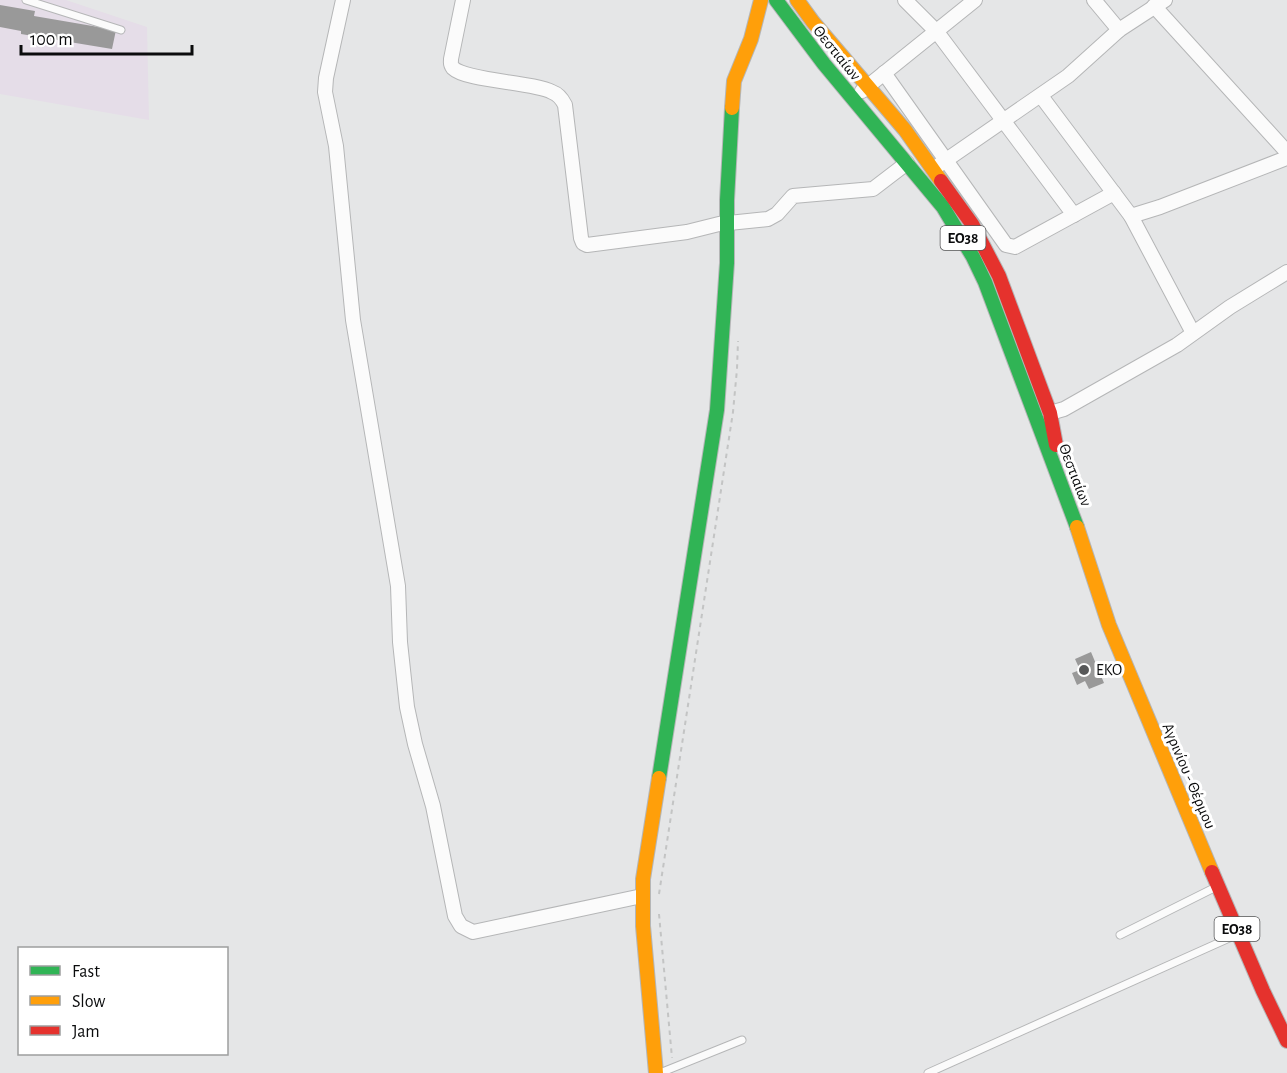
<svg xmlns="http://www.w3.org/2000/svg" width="1287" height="1073" font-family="'Alegreya Sans',sans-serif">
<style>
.education{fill:#e5dde8}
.building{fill:#999}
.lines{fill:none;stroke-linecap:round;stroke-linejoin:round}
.lane-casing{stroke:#b5b6b7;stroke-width:9}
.street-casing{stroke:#b5b6b7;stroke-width:16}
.fast-casing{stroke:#b5b6b7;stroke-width:16}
.slow-casing{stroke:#b5b6b7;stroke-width:16}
.jam-casing{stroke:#b5b6b7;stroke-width:16}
.path{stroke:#c3c4c4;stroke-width:2;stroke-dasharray:4.5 4.5;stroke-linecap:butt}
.lane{stroke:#fbfbfb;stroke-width:7}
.street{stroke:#fbfbfb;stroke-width:14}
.fast{stroke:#30b455;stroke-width:14}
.slow{stroke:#ff9f0a;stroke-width:14}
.jam{stroke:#e5322d;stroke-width:14}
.poi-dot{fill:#575859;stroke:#fff;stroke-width:2}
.labels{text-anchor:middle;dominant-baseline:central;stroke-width:6;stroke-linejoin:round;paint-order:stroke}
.shield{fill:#fff;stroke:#545556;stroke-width:1.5}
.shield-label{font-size:15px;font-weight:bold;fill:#0b0c0d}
.street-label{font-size:16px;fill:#0b0c0d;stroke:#fff}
.poi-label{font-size:16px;fill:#0b0c0d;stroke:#fff;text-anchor:start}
</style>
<rect width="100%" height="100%" fill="#e5e6e7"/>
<path class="education" d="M 0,0 L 66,0 L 147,27 L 149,120 L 0,94 Z"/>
<g class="building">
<path d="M 0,5 L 35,11 L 34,16 L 116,30 L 112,49 L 21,34 L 21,31 L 0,27 Z"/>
<path d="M 1091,652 L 1104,683 L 1089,689 L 1085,681 L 1077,685 L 1072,673 L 1080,670 L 1075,659 Z"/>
</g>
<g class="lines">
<g class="lane-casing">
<g id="lane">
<path d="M 26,0 L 121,30"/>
<path d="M 1120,935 L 1216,887"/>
<path d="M 660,1073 L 742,1040"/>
<path d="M 928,1073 L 1236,935"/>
</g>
</g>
<g class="street-casing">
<g id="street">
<path d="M 343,0 L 326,78 L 325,92 L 336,146 L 353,320 L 398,586 L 400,642 L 407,707 L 415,744 L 433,806 L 455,916 L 461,926 L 473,932 L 642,896"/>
<path d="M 463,0 L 451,59 C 451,64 450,64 453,68 C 466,81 533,82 552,92 C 558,94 562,99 565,105 L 581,238 L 583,243 L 587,245 L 687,232 L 719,224 L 768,219 L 777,214 L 793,196 L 873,189 L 907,163"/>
<path d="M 905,0 L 937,32 L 1074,215"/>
<path d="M 1094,0 L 1119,30"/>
<path d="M 884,73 L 1006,245 L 1015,247 L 1114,193"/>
<path d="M 862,91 L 975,0"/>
<path d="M 1041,96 L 1131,216 L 1160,207 L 1284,159 L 1286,155 L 1286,151 L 1154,6"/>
<path d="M 939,165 L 1068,76 L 1119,30 L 1165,0"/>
<path d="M 1131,216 L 1193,333"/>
<path d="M 1050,413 L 1064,409 L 1177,345 L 1230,307 L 1287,272"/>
</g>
</g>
<g class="fast-casing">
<g id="fast">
<path d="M 776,0 L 824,64 L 943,207 L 973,257 L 985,282 L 1077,527"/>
<path d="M 659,778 L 717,410 L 727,263 L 727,200 L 732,108"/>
</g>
</g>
<g class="slow-casing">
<g id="slow">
<path d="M 797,0 L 813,22 L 905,130 L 941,181"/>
<path d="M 732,108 L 734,81 L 751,39 L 761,0"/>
<path d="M 1077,527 L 1109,625 L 1212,872"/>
<path d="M 656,1073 L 643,926 L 643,879 L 659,778"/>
</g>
</g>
<g class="jam-casing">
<g id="jam">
<path d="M 941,181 L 972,224 L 999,276 L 1050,413 L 1056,445"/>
<path d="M 1212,872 L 1263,991 L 1287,1041"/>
</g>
</g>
<g class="path">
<path d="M 659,894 L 733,412 L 737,369 L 738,341"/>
<path d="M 659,914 L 672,1058"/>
</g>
<use href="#lane" class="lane"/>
<use href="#street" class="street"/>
<use href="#fast" class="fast"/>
<use href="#slow" class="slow"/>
<use href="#jam" class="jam"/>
</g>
<circle class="poi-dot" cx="1084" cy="670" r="6"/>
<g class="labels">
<g class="shield">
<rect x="940.5" y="226" width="45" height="24" rx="4.5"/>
<rect x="1214.5" y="917" width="45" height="24" rx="4.5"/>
</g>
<g class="shield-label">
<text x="963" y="238">ΕΟ38</text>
<text x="1237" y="929">ΕΟ38</text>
</g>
<g class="street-label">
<text transform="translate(837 53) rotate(51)">Θεστιαίων</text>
<text transform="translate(1075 475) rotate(69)">Θεστιαίων</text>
<text transform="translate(1189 776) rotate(67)">Αγρινίου - Θέρμου</text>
</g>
<g class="poi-label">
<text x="1096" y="670">EKO</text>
</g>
</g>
<rect x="18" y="947" width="210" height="108" fill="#ffffff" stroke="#9d9e9e" stroke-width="1.5"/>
<rect x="30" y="966" width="30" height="9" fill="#30b455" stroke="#9d9e9e" stroke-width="1.5"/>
<text x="72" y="977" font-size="18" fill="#0b0c0d">Fast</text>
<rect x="30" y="996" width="30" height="9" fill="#ff9f0a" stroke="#9d9e9e" stroke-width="1.5"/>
<text x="72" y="1007" font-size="18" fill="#0b0c0d">Slow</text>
<rect x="30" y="1026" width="30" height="9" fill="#e5322d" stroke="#9d9e9e" stroke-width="1.5"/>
<text x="72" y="1037" font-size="18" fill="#0b0c0d">Jam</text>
<path d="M21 45v9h171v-9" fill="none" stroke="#0b0c0d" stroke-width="3"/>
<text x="30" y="45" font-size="18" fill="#0b0c0d" stroke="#ffffff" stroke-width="4.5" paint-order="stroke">100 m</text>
</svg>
